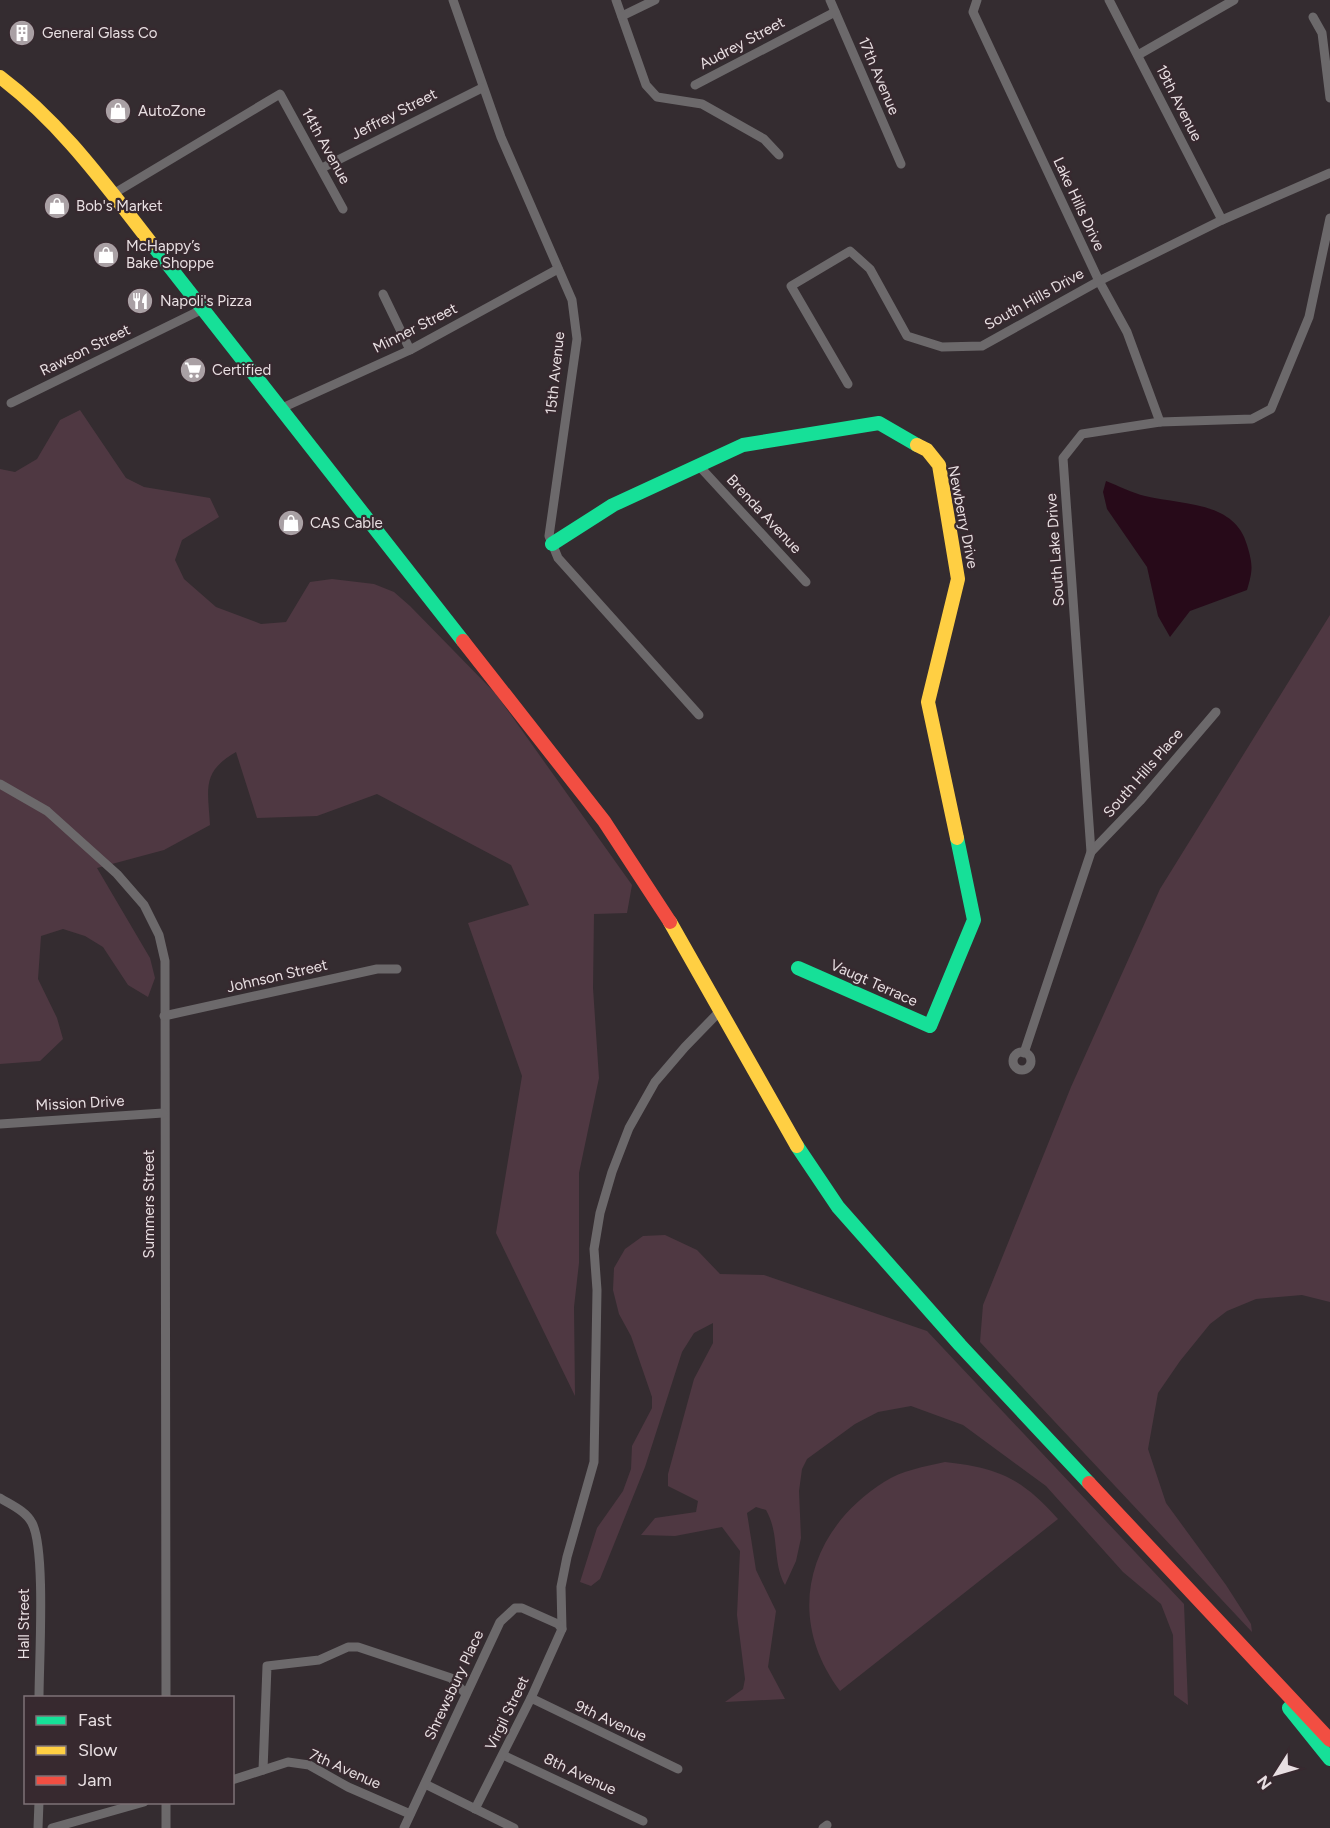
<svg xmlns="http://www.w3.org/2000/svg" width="1330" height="1828" font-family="Figtree,sans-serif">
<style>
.green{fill:#4f3842}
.water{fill:#270a19}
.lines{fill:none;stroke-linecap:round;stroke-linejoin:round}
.street{stroke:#6c696b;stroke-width:9}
.fast{stroke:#16e098;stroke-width:14}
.slow{stroke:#ffcf43;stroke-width:14}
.jam{stroke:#f24e42;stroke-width:14}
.labels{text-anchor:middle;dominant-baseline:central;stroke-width:4.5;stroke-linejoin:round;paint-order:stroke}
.poi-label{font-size:15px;fill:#e8dfe2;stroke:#37292f;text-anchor:start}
.street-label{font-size:15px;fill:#e8dfe2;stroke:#37292f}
</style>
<rect width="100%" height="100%" fill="#342c30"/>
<g class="green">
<path d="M 80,410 L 126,478 L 144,487 L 210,498 L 219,517 L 182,540 L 175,560 L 184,579 L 216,607 L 261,624 L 286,622 L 310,582 L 332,579 L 374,584 L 394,592 L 410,606 L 496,694 L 632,885 L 627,913 L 594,914 L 593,988 L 599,1078 L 579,1173 L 579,1263 L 574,1307 L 575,1396 L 496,1233 L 522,1076 L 468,923 L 529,905 L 511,865 L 377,794 L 317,816 L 257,818 L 236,752 C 201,772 208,789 210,825 L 164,850 L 97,868 L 150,958 L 155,978 L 148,997 L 128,985 L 103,947 L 85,936 L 63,929 L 41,936 L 38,979 L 57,1018 L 63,1039 L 40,1061 L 0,1064 L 0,469 L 15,472 L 37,459 L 60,420 Z"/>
<path d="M 1330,615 L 1330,1302 L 1302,1295 L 1256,1299 L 1227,1311 L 1210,1324 L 1180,1361 L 1158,1393 L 1148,1449 L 1166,1503 L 1226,1585 L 1251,1624 L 1252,1632 L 980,1342 L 983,1305 L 1071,1087 L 1160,889 Z"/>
<path d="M 665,1235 L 697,1250 L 720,1274 L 764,1275 L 927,1331 L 1184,1604 L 1188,1705 L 1174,1695 L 1173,1635 L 1161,1604 L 1123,1572 L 1046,1486 L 963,1425 L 911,1406 L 878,1412 L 855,1424 L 807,1459 L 802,1469 L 799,1491 L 801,1538 L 796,1561 L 785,1585 C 772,1562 780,1534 766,1510 L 756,1507 L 747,1513 L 756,1570 L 776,1611 L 768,1667 L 785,1699 L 725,1702 L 743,1689 L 745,1679 L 737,1615 L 740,1551 L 722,1527 L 675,1536 L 641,1535 L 655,1518 L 696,1512 L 698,1501 L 668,1486 L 668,1474 L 694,1379 L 713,1343 L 713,1323 L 694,1333 L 682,1352 L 645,1467 L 600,1579 L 591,1586 L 580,1582 L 597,1528 L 623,1491 L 631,1469 L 632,1446 L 652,1408 L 652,1397 L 631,1336 L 619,1314 L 613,1290 L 614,1268 L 625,1249 L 643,1236 Z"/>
<path d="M 945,1462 C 999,1468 1021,1478 1058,1519 L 840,1691 C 784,1617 808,1530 884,1482 C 902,1470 924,1467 945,1462 Z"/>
</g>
<path class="water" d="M 1106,481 C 1119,486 1132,493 1145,496 C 1182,505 1235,501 1247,545 C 1253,565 1253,570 1247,590 L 1190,611 L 1170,637 L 1158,616 L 1147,567 L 1107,509 L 1103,492 Z"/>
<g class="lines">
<g class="street">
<path d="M 453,0 L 501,137 L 572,300 L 577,339 L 549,536 L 558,558 L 699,715"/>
<path d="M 616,0 L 646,85 L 657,97 L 702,104 L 764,139 L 779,155"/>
<path d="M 830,0 L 901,164"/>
<path d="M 977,0 L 973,12 L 1099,281 L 1127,332 L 1160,422"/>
<path d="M 1109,0 L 1222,220"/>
<path d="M 622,16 L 655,0"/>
<path d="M 1313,17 L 1322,33 L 1330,98"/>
<path d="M 1138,55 L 1234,0"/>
<path d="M 695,85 L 835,12"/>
<path d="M 322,168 L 482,88"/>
<path d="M 113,194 L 280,94 L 343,209"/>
<path d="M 383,294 L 410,350"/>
<path d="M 848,384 L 791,286 L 850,251 L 870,269 L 907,336 L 942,347 L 982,346 L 1099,281 L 1222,220 L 1330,173"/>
<path d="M 11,403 L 203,309"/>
<path d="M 282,408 L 410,350 L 558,269"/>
<path d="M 700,467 L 806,582"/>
<path d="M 0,784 L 47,811 L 117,874 L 144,905 L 159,935 L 165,961 L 166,1698"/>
<path d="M 1091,852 L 1140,801 L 1216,712"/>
<path d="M 164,1016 L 377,969 L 397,969"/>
<circle cx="1022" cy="1061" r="9"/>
<path d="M 1024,1053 L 1091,852 L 1063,458 L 1082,434 L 1160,422 L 1252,419 L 1271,409 L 1309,317 L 1330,218"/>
<path d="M 0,1124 L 163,1113"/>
<path d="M 0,1498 C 11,1505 26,1511 32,1523 C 46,1549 39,1662 39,1698"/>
<path d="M 531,1698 L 678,1769"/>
<path d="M 503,1755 L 643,1821"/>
<path d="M 263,1770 L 267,1666 L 319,1660 L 348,1647 L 358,1647 L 451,1678 L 466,1694"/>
<path d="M 232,1780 L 288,1762 L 309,1765 L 348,1787 L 410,1814"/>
<path d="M 425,1784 L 514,1828"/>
<path d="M 166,1802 L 166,1828"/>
<path d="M 475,1809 L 531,1698 L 562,1629 L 561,1587 L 567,1557 L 594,1462 L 597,1290 L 594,1249 L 600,1213 L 612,1172 L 629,1128 L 655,1082 L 685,1047 L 720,1011"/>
<path d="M 38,1828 L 39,1802"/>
<path d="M 52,1828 L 144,1802"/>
<path d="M 404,1828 L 500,1622 L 515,1608 L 522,1608 L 558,1624 L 562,1629"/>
<path d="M 823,1828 L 827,1825"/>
</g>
<g class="fast">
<path d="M 151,243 L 463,641"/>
<path d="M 552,544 L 613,505 L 743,445 L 879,423 L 917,445"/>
<path d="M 798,968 L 930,1026 L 974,920 L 957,838"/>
<path d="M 797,1146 L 838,1207 L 960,1345 L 1089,1483"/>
<path d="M 1289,1708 L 1330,1759"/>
</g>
<g class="slow">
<path d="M 0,77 C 61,123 104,183 151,243"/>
<path d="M 917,445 L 927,450 L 939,465 L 958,579 L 928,702 L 957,838"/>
<path d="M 670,922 L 797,1146"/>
</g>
<g class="jam">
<path d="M 463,641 L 604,821 L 670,922"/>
<path d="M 1089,1483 L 1330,1740"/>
</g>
</g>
<defs>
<g id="building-disc" transform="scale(1.35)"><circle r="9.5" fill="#a9a0a4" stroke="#37292f"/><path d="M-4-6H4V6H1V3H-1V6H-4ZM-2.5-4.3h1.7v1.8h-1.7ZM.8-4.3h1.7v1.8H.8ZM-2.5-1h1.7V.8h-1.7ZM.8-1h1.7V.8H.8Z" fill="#fff"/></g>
<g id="shop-disc" transform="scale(1.35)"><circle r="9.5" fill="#a9a0a4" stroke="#37292f"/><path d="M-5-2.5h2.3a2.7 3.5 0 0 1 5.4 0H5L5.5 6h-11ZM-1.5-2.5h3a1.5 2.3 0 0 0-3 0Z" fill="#fff"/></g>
<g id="restaurant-disc" transform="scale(1.35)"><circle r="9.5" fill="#a9a0a4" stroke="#37292f"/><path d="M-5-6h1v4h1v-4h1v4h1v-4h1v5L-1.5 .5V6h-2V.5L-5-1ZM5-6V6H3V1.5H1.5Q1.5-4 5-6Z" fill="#fff"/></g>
<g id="supermarket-disc" transform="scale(1.35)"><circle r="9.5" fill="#a9a0a4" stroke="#37292f"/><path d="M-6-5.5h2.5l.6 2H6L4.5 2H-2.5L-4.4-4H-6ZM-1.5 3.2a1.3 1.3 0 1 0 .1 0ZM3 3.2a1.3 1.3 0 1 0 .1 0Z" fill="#fff"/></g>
</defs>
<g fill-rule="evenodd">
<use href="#building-disc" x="22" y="33"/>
<use href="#shop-disc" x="118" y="111"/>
<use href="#shop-disc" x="57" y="206"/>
<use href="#shop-disc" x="106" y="255"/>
<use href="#restaurant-disc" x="140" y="301"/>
<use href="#supermarket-disc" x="193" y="370"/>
<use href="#shop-disc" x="291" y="523"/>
</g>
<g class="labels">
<g class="poi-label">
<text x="42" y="33">General Glass Co</text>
<text x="138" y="111">AutoZone</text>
<text x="76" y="206">Bob's Market</text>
<text x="126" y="246">McHappy’s<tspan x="126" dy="17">Bake Shoppe</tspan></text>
<text x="160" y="301">Napoli's Pizza</text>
<text x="212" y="370">Certified</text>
<text x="310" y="523">CAS Cable</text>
</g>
<g class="street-label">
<text transform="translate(742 43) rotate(-28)">Audrey Street</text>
<text transform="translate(879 76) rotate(67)">17th Avenue</text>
<text transform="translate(1179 103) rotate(63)">19th Avenue</text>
<text transform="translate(394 114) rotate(-27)">Jeffrey Street</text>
<text transform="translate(326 146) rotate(61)">14th Avenue</text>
<text transform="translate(1079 204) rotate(65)">Lake Hills Drive</text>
<text transform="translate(1034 299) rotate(-29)">South Hills Drive</text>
<text transform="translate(415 328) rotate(-27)">Minner Street</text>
<text transform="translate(85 350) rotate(-26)">Rawson Street</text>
<text transform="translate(555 373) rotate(-84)">15th Avenue</text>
<text transform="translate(764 514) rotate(47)">Brenda Avenue</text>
<text transform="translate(963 517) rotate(79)">Newberry Drive</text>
<text transform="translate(1055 550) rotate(-94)">South Lake Drive</text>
<text transform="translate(1143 773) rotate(-49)">South Hills Place</text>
<text transform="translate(277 976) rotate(-13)">Johnson Street</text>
<text transform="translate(874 983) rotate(24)">Vaugt Terrace</text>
<text transform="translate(80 1103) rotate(-3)">Mission Drive</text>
<text transform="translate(149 1204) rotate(-90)">Summers Street</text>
<text transform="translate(24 1624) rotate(-90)">Hall Street</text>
<text transform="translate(454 1685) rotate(-65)">Shrewsbury Place</text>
<text transform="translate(507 1713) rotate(-64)">Virgil Street</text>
<text transform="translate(611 1721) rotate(25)">9th Avenue</text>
<text transform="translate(345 1769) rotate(24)">7th Avenue</text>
<text transform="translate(580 1774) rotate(25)">8th Avenue</text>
</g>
</g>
<rect x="24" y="1696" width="210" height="108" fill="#37292f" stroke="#7e7277" stroke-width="1.5"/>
<rect x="36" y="1716" width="30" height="9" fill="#16e098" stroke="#7e7277" stroke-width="1.5"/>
<text x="78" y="1726" font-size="18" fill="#e8dfe2">Fast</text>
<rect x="36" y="1746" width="30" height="9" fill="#ffcf43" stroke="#7e7277" stroke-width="1.5"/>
<text x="78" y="1756" font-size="18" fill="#e8dfe2">Slow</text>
<rect x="36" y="1776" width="30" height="9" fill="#f24e42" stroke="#7e7277" stroke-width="1.5"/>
<text x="78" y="1786" font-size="18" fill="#e8dfe2">Jam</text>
<g transform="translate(1276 1774) rotate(233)" stroke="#37292f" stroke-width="4.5" paint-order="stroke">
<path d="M0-4.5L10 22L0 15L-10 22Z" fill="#e8dfe2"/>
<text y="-9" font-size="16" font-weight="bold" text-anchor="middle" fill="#e8dfe2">N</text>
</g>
</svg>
